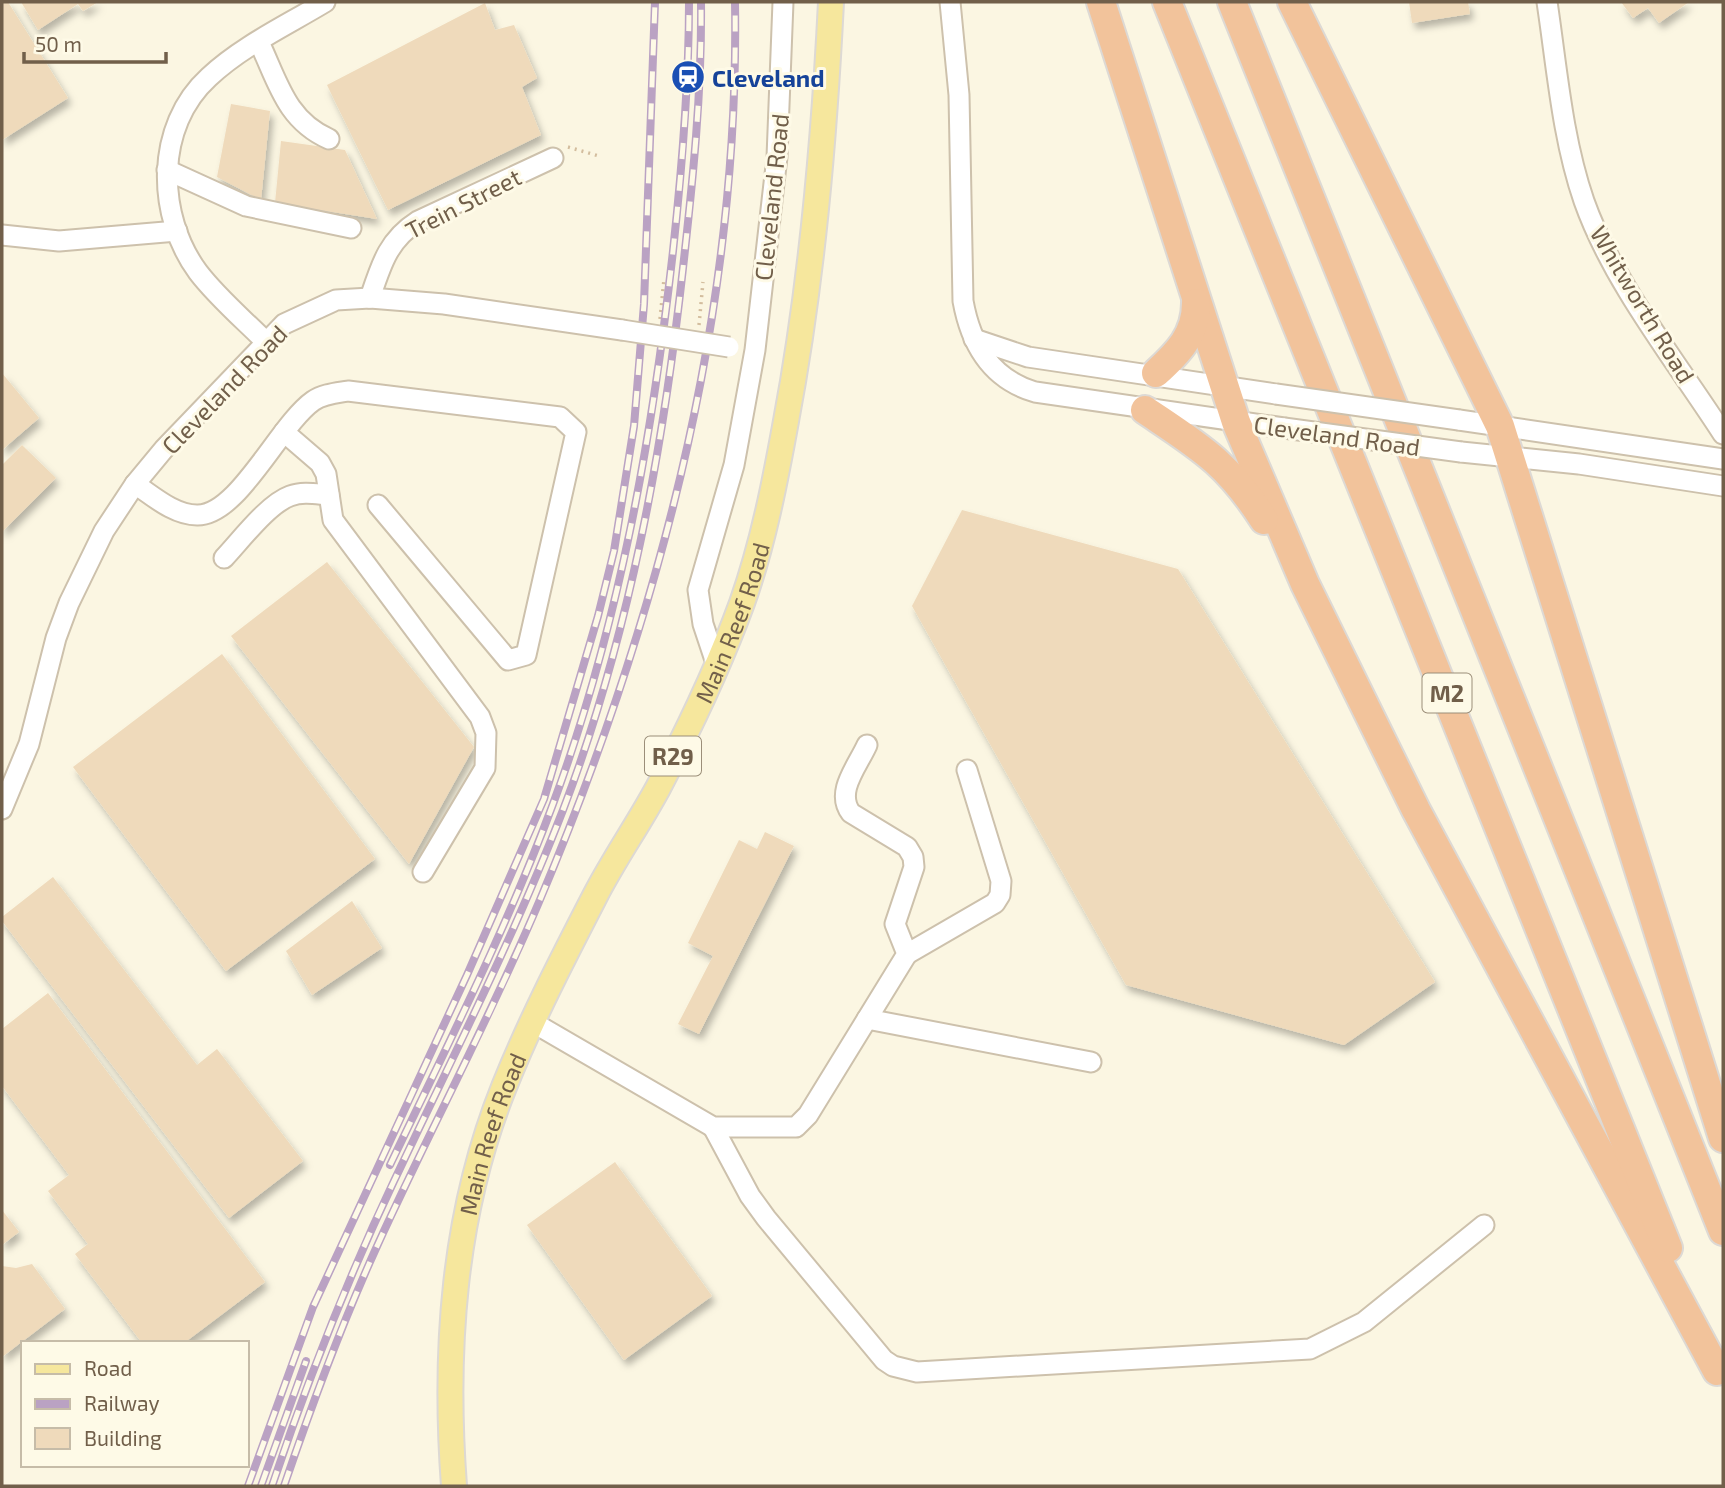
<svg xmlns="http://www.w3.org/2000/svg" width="1725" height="1488" font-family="'Exo 2',sans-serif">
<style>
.building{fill:#efdabb;filter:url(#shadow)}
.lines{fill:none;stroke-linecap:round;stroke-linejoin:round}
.minor-casing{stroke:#cdc1ac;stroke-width:23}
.major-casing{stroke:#ddd9d4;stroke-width:28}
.highway-casing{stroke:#ddd9d4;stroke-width:32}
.path{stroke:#d3bd9e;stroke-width:3.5;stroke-dasharray:2 5;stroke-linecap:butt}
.minor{stroke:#fff;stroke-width:19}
.major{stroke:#f6e79d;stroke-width:24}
.highway{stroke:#f2c39b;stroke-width:28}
.rail-casing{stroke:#baa2c3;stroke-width:8}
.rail{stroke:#fefae7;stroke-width:5;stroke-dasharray:16;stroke-linecap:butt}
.minor-bridge-casing{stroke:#cdc1ac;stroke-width:23;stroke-linecap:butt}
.minor-bridge{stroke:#fff;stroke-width:19}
.labels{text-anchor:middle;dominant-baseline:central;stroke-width:6;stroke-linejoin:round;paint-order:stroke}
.shield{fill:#fefae7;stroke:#9b8e79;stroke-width:2}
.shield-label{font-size:23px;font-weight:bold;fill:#715f4a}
.transit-label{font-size:24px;font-weight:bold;fill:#164399;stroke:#fefae7;text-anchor:start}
.street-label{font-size:24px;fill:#715f4a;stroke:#fefae7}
</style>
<defs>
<filter id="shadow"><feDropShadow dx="3.5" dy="6" stdDeviation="3.5" flood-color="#0004"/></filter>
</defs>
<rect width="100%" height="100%" fill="#fbf6e2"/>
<g class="building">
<path d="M 2,2 L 8,2 L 68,98 L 2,140 Z"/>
<path d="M 21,2 L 98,2 L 83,11 L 78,4 L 38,30 Z"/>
<path d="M 1409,2 L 1468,2 L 1470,14 L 1412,23 Z"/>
<path d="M 1621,2 L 1689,2 L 1659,23 L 1648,8 L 1633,18 Z"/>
<path d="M 485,3 L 495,30 L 514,25 L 537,78 L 522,87 L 541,135 L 388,210 L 327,85 Z"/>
<path d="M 231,104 L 270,111 L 261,200 L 217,177 Z"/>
<path d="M 281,141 L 345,150 L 377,219 L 275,203 Z"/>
<path d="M 2,373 L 39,418 L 2,450 Z"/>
<path d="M 22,445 L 56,478 L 2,532 L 2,465 Z"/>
<path d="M 962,510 L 1178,569 L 1435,982 L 1344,1045 L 1126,985 L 912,606 Z"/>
<path d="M 327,562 L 474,747 L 409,864 L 231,636 Z"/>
<path d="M 222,654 L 375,859 L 226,971 L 73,767 Z"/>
<path d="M 765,832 L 794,846 L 699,1034 L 678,1024 L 713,956 L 688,943 L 739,840 L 757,849 Z"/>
<path d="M 53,877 L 197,1065 L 217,1049 L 303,1161 L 229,1218 L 2,921 L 2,917 Z"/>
<path d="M 352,901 L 382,948 L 312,995 L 286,951 Z"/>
<path d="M 48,993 L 265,1282 L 184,1343 L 142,1343 L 75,1254 L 88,1244 L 48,1191 L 69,1175 L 2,1086 L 2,1029 Z"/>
<path d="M 615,1162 L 712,1296 L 624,1360 L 527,1225 Z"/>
<path d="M 2,1210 L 19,1232 L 2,1245 Z"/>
<path d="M 32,1264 L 65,1309 L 2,1357 L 2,1266 L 16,1268 Z"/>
</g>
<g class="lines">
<g class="minor-casing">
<g id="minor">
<path d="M 950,2 L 959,95 L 963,301 C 971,345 991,379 1035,392 L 1284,428"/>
<path d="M 1547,2 C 1557,68 1562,137 1584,201 C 1613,283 1676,361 1723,434"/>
<path d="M 259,42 C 278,82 286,120 329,139"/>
<path d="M 167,170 L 246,206 L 351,228"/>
<path d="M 2,235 L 59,241 L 177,231"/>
<path d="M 370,298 C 381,265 388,240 418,221 L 553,158"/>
<path d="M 974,339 L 1028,357 L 1276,394"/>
<path d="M 265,341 C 243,319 217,297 198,272 C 156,215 155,126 209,77 C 242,46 287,25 325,2"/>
<path d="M 1459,420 L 1723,459"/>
<path d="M 284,432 L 320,463 L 326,474 L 333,520 L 480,717 L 486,733 L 485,768 L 423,872"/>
<path d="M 1461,452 L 1579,464 L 1723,486"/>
<path d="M 135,484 C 153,496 174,515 197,515 C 238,516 279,425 313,401 C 323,394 336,393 348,391 L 560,417 L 576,432 L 526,655 L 508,660 L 378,505"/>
<path d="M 224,558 C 241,540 268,504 290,496 C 303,491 316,494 329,495"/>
<path d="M 716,663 L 703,624 L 698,590 L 734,465 L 755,350 L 777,157 L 783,2"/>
<path d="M 2,809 L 29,744 L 56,638 L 69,603 L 104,531 L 135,484 L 164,449 L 284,324 L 336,300 L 370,298 L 444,304 L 622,330"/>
<path d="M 907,954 L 995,903 L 1000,895 L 1001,881 L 967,770"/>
<path d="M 867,1019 L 1091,1062"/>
<path d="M 534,1023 L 713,1127 L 796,1127 L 808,1115 L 907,954 L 895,924 L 914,867 L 913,857 L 907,847 L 851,813 C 835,792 857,767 867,745"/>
<path d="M 713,1127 L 750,1196 L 766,1218 L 884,1360 L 893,1366 L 917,1372 L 1310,1349 L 1364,1322 L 1484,1225"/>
</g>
</g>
<g class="major-casing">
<g id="major">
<path id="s1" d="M 454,1486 C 444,1351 453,1214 504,1087 C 530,1022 563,958 595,896 C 614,859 638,825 658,788 C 689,729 719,666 742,603 C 763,544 775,482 786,421 C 812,282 824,143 831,2"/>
</g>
</g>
<g class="highway-casing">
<g id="highway">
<path d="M 1101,2 L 1236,422 L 1305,584 L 1416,810 L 1717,1371"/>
<path d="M 1167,2 L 1668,1248"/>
<path d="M 1232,2 L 1723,1231"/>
<path d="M 1292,2 L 1500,426 L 1723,1138"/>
<path d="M 1156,373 C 1178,353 1196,335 1196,303"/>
<path d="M 1145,410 C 1200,447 1227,462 1264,520"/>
</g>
</g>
<g class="path">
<path d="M 568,147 L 599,156"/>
<path d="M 660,319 L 664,279"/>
<path d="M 699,325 L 703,282"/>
</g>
<use href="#minor" class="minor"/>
<use href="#major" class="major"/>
<use href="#highway" class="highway"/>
<g class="rail-casing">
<g id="rail">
<path d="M 390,1165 C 447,1046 507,928 553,804 C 619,626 652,439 673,251 C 682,168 689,85 689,2"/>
<path d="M 248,1486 L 313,1307 L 467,975 L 544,799 L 598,616 L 614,551 L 634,426 L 644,304 L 655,2"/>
<path d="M 261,1486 L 306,1361"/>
<path d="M 272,1486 C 307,1382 347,1280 394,1181 C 452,1058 514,937 563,810 C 629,637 663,450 683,268 C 693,179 702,91 701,2"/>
<path d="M 284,1486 C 312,1404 342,1323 378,1244 C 430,1130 490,1018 539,902 C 659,618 740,312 735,2"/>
</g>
</g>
<use href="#rail" class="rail"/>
<g class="minor-bridge-casing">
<g id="minor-bridge">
<path d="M 622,330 L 729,347"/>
<path d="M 1276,394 L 1459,420"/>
<path d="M 1284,428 L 1461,452"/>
</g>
</g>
<use href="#minor-bridge" class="minor-bridge"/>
</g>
<defs>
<g id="station-disc" transform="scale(1.75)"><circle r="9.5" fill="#1a4fb4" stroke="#fefae7"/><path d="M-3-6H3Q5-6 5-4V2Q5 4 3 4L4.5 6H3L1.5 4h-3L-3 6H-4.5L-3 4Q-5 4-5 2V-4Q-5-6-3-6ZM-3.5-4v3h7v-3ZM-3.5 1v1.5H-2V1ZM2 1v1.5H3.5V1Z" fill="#fff"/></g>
</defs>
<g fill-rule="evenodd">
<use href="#station-disc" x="688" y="77"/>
</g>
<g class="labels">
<g class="shield">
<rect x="1422.5" y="673.5" width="49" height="39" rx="5"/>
<rect x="645" y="736.5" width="56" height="39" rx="5"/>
</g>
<g class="shield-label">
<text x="1447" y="693">M2</text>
<text x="673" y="756">R29</text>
</g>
<g class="transit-label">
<text x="712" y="77">Cleveland</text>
</g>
<g class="street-label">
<text transform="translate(771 197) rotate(-84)">Cleveland Road</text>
<text transform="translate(463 203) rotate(-27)">Trein Street</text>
<text transform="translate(1643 304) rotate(59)">Whitworth Road</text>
<text transform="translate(224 389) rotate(-46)">Cleveland Road</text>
<text transform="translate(1337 435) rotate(8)">Cleveland Road</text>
<text stroke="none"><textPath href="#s1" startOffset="924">Main Reef Road</textPath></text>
<text stroke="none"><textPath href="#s1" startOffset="357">Main Reef Road</textPath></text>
</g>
</g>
<rect width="1725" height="1488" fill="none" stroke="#715f4a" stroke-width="7"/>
<rect x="21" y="1341" width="228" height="126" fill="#fefae7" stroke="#c6bca8" stroke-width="2"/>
<rect x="35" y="1364" width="35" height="10" fill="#f6e79d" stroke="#c6bca8" stroke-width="2"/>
<text x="84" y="1376" font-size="21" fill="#715f4a">Road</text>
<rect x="35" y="1399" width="35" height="10" fill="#baa2c3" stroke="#c6bca8" stroke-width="2"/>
<text x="84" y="1411" font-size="21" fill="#715f4a">Railway</text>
<rect x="35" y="1428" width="35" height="21" fill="#efdabb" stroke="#c6bca8" stroke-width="2"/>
<text x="84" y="1446" font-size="21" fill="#715f4a">Building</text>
<path d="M24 52v10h142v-10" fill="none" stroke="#715f4a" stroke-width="3.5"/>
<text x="35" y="52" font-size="21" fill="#715f4a" stroke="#fefae7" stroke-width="5" paint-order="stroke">50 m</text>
</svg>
